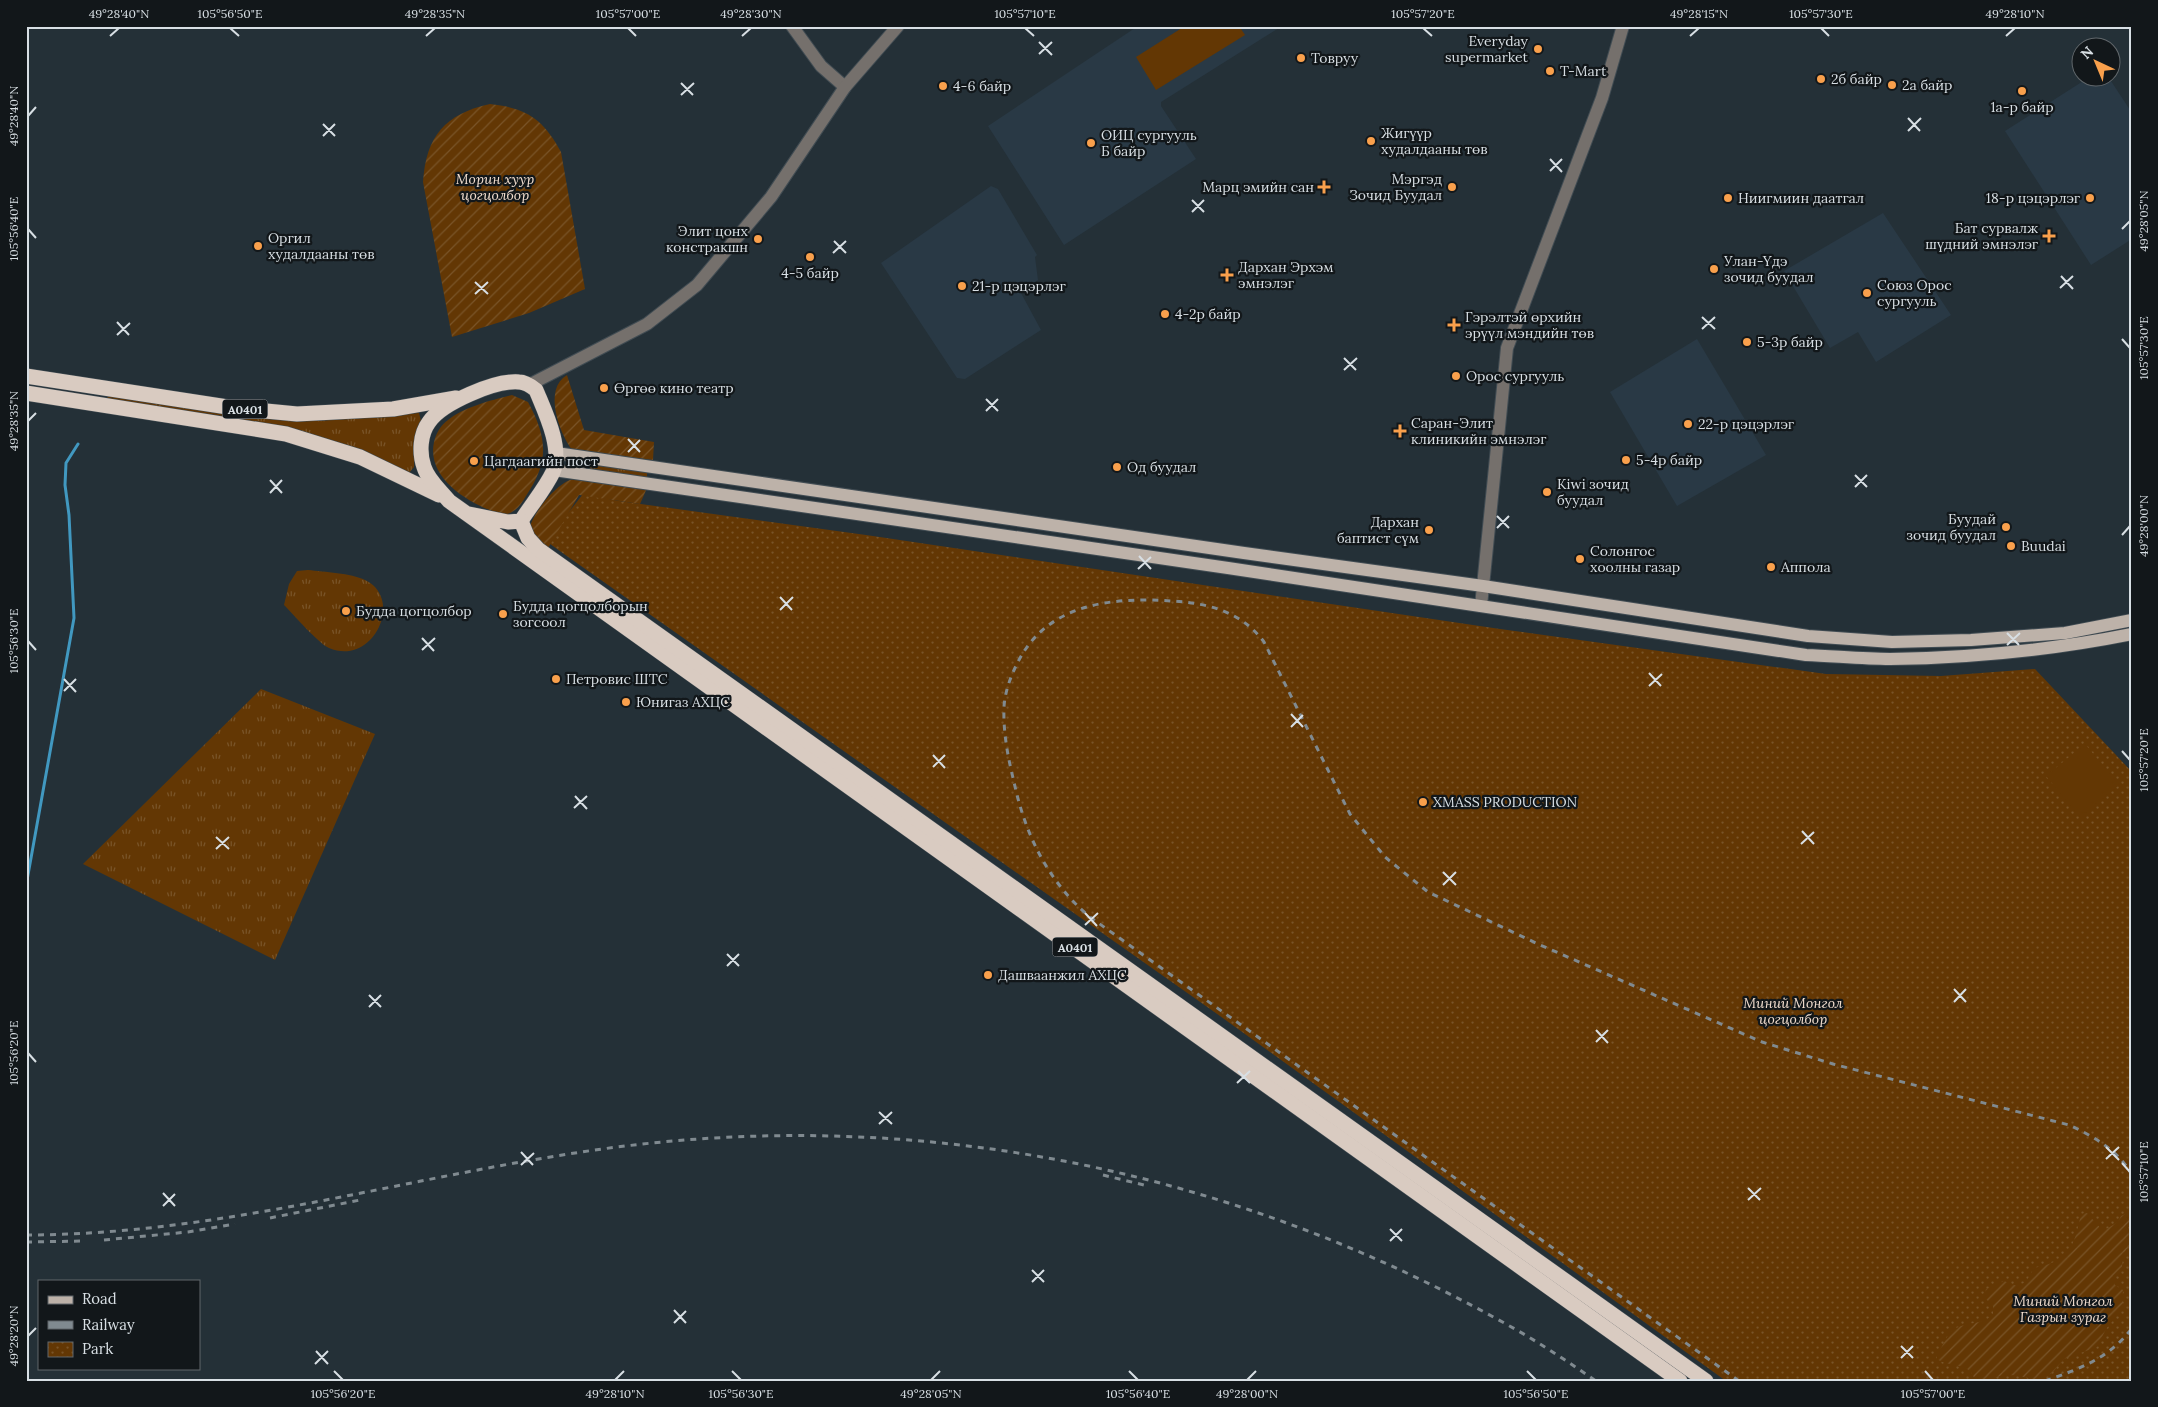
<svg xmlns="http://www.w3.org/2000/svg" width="2158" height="1407" font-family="Lora,serif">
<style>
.built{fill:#293945}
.grass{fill:url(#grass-tufts)}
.park{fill:url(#park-dots)}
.garden{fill:url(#garden-furrows)}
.pitch{fill:#633704}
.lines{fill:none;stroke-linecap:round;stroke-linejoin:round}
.stream{stroke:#4198c0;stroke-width:3}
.minor-casing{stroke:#414c53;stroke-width:14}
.major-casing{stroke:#414c53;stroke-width:14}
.highway-casing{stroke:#414c53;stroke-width:16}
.minor{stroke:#75706c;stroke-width:12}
.major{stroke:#bdb2a9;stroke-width:12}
.highway{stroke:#d9cbc1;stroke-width:15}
.rail{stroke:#808a90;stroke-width:3;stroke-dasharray:6 6;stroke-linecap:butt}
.ticks{fill:none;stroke:#d8dfe4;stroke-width:2}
.poi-dot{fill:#f9a04c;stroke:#12171a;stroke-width:2}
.labels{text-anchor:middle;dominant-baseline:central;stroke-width:4.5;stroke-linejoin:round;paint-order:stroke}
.shield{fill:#12171a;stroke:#9da3a7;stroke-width:1}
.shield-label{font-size:12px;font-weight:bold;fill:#d8dfe4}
.poi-label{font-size:14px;fill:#d8dfe4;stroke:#12171a;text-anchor:start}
.park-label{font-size:14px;font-style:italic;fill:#f2decf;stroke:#12171a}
.neatline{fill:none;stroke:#d8dfe4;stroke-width:2}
.ticks-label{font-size:12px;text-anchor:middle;fill:#d8dfe4}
</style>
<defs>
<pattern id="grass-tufts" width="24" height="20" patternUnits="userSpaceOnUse" patternTransform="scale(1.25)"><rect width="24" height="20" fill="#633704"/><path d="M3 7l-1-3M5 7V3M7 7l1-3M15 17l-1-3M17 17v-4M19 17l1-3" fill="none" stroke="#795428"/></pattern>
<pattern id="park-dots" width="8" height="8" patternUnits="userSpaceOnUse" patternTransform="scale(1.25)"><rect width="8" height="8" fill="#633704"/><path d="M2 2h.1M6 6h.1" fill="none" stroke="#795428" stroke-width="1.8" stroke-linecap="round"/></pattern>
<pattern id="garden-furrows" width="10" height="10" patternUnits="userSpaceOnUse" patternTransform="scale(1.25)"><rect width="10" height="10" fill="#633704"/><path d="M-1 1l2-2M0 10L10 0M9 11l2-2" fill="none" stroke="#795428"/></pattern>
</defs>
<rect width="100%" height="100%" fill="#243037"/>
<g class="built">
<path d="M 1138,26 L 1282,26 L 1161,102 L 1161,106 L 1196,159 L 1064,245 L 988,126 Z"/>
<path d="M 2088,78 L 2109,78 L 2132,113 L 2132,239 L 2091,265 L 2005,131 Z"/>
<path d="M 991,186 L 998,189 L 1037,255 L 1035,257 L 1038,280 L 1021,293 L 1041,330 L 965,379 L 957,378 L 881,263 Z"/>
<path d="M 1883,213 L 1951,315 L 1876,362 L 1858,332 L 1830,348 L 1784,271 Z"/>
<path d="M 1697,339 L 1766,455 L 1677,506 L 1610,392 Z"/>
</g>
<g class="grass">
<path d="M 108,395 L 266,419 L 316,421 L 419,413 L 421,421 L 415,436 L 414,467 L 409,473 L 290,430 L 223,416 L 107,400 Z"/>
<path d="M 581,462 L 647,471 L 647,477 L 580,468 L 578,464 Z"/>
<path d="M 308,570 C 324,572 351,573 365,580 C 405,599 373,667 329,648 C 318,643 294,615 284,605 L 289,584 L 297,571 Z"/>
<path d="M 261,689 L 375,734 L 275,960 L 83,864 Z"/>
</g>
<path class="park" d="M 583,494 L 619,501 L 866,535 L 1500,629 L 1826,674 L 1941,676 L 2035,669 L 2132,772 L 2132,1381 L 1726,1381 L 1220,1016 L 564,554 L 546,541 Z"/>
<g class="garden">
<path d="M 490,104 C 527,108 543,119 561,152 L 585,289 L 529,313 L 452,337 L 423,182 C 426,136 445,114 490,104 Z"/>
<path d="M 567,375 L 584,430 L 654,442 L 653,460 L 572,450 C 559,432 543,389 567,375 Z"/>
<path d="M 512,395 L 528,402 C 548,439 549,462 526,496 C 520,506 515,513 503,515 C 472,505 426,480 434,442 C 436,433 441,425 448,420 C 464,407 492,400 512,395 Z"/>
<path d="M 574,479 L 647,488 L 640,504 L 579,495 L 547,550 L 529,532 C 530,515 558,481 574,479 Z"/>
<path d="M 2132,1211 L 2132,1220 L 2128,1228 L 2130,1244 L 2123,1256 L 2122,1267 L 2113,1276 L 2115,1285 L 2123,1290 L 2122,1309 L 2106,1329 L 2097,1347 L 2064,1359 L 2052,1373 L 2037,1380 L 2015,1375 L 2000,1376 L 1988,1381 L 1975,1381 C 1971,1361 1949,1368 1937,1359 L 1937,1354 C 1943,1347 1946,1335 1953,1330 C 1966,1321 1980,1326 1993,1315 L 1993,1306 L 1984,1297 L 1986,1289 L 2004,1281 L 2017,1286 L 2026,1282 L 2034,1268 C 2070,1261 2074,1247 2081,1214 L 2087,1213 L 2103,1231 L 2118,1222 L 2121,1216 Z"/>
</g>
<g class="pitch">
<path d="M 1185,26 L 1239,26 L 1245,35 L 1156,90 L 1136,57 Z"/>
<path d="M 2085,744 L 2119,785 L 2080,817 L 2046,776 Z"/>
</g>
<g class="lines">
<path class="stream" d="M 26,886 L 74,618 L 69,515 L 65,485 L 66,463 L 78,444"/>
<g class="minor-casing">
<g id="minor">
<path d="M 792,26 L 821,66 L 845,87"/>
<path d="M 529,385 L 647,324 L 697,285 L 771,197 L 845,87 L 898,26"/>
<path d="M 1481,606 L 1507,348 L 1602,98 L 1623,26"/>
</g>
</g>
<g class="major-casing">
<g id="major">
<path d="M 556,453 L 1244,553 L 1483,586 L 1808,636 L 1892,642 L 1971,640 L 2065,633 L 2132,620"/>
<path d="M 554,470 L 1228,568 L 1806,655 C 1834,656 1862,659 1890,659 C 1971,658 2052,650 2132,634"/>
</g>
</g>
<g class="highway-casing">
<g id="highway">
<path d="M 26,376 L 234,408 L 297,414 L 393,409 L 456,398"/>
<path d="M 26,393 L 286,434 L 360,457 L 439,495"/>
<path d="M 469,514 L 508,522 L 521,521 C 531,505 545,489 553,472 C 563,448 545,412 536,390 C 531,386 525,382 519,382 C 495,380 442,403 429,422 C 420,434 419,453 424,467 C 428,480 440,490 449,501 L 1680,1381"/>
<path d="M 521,521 L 528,538 L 538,549 L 1706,1381"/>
</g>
</g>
<use href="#minor" class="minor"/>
<use href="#major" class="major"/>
<use href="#highway" class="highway"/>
<g class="rail">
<path d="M 1103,1175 L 1144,1185"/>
<path d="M 270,1218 L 360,1200"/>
<path d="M 26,1235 C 213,1235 392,1181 575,1153 C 900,1102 1220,1164 1506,1324 C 1537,1341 1567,1361 1596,1381"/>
<path d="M 104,1240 L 188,1232 L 235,1224"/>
<path d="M 26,1242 L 84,1241"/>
<path d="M 1739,1381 L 1090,917 C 1048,882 1025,834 1014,782 C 1008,758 1003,732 1004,707 C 1005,691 1011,675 1019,660 C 1049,603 1113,597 1171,601 C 1207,603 1241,611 1264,642 L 1350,814 L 1385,857 L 1428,892 L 1538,944 L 1762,1042 L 1833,1064 L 2069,1125 C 2093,1136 2119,1151 2132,1175"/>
<path d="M 2045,1381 C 2079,1369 2110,1358 2132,1328"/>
</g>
</g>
<path class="ticks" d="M 230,28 L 239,36M 628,28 L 636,36M 1025,28 L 1034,36M 1423,28 L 1432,36M 1821,28 L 1829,36M 110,36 L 119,28M 426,36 L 435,28M 742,36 L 751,28M 1690,36 L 1699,28M 2006,36 L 2015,28M 1039,42 L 1052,55M 1039,54 L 1052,42M 681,83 L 693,95M 681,95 L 694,83M 28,116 L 36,107M 1908,118 L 1920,131M 323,124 L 335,136M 1908,131 L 1921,118M 323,136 L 335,124M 1550,159 L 1562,172M 1550,171 L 1562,159M 1192,200 L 1204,212M 1192,212 L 1204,200M 28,229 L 36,238M 2122,229 L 2130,221M 834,241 L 846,253M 833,253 L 846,241M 2061,276 L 2073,289M 475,282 L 488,294M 2060,288 L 2073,276M 475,294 L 488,282M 1702,317 L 1715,329M 117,322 L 129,335M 1702,329 L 1715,317M 117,335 L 130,323M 2122,339 L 2130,348M 1344,358 L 1356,370M 1344,370 L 1357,358M 986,399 L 998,411M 986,411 L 998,399M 28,421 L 36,413M 628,439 L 640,452M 628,452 L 640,440M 1855,475 L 1867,487M 270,480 L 282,493M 1855,487 L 1867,475M 270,493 L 282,480M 1497,516 L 1509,528M 1497,528 L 1509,516M 2122,535 L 2130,526M 1139,556 L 1151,569M 1138,569 L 1151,557M 780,597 L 792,610M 780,610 L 793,597M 2007,633 L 2019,645M 422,638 L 434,651M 28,641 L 36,650M 2007,645 L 2020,633M 422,650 L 435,638M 1649,673 L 1661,686M 64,679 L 76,692M 1649,686 L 1662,674M 64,691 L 76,679M 1291,714 L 1303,727M 1291,727 L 1303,715M 2122,751 L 2130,760M 933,755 L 945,768M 933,767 L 945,755M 575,796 L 587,809M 574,808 L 587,796M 1802,831 L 1814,844M 216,837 L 229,849M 1801,844 L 1814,832M 216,849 L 229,837M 1443,872 L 1456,885M 1443,885 L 1456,872M 1085,913 L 1097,926M 1085,925 L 1098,913M 727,954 L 739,966M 727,966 L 739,954M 1954,989 L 1966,1002M 369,995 L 381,1007M 1954,1002 L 1966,989M 369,1007 L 381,995M 1596,1030 L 1608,1043M 1596,1042 L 1608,1030M 28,1053 L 36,1062M 1238,1071 L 1250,1083M 1237,1083 L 1250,1071M 879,1112 L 892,1124M 879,1124 L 892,1112M 2106,1147 L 2119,1160M 521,1152 L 533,1165M 2106,1159 L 2119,1147M 2122,1163 L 2130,1172M 521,1165 L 534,1153M 1748,1188 L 1760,1200M 163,1193 L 175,1206M 1748,1200 L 1761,1188M 163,1206 L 175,1194M 1390,1229 L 1402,1241M 1390,1241 L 1402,1229M 1032,1270 L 1044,1282M 1032,1282 L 1044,1270M 674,1310 L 686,1323M 674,1323 L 686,1311M 28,1336 L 36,1328M 1901,1346 L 1913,1358M 316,1351 L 328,1364M 1901,1358 L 1913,1346M 315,1364 L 328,1351M 334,1371 L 343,1380M 732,1371 L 741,1380M 1129,1371 L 1138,1380M 1527,1371 L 1536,1380M 1925,1371 L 1933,1380M 615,1380 L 624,1371M 931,1380 L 940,1371M 1247,1380 L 1256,1371"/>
<g class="poi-dot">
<circle cx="1538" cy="49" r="5"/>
<circle cx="1301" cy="58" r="5"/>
<circle cx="1550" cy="71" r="5"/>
<circle cx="1821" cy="79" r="5"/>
<circle cx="1892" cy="85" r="5"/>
<circle cx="943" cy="86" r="5"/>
<circle cx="2022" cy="91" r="5"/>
<circle cx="1371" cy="141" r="5"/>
<circle cx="1091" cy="143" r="5"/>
<path d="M1321.5 179.5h5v5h5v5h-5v5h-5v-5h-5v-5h5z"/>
<circle cx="1452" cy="187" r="5"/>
<circle cx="1728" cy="198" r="5"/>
<circle cx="2090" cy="198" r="5"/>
<path d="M2046.5 228.5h5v5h5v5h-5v5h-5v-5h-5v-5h5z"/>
<circle cx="758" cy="239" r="5"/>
<circle cx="258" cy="246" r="5"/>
<circle cx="810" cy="257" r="5"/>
<circle cx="1714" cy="269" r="5"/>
<path d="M1224.5 267.5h5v5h5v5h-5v5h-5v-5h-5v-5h5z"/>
<circle cx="962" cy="286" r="5"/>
<circle cx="1867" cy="293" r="5"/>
<circle cx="1165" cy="314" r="5"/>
<path d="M1451.5 317.5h5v5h5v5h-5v5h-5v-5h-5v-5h5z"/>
<circle cx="1747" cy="342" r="5"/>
<circle cx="1456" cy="376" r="5"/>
<circle cx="604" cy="388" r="5"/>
<circle cx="1688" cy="424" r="5"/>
<path d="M1397.5 423.5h5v5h5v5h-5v5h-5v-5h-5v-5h5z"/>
<circle cx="1626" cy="460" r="5"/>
<circle cx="474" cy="461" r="5"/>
<circle cx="1117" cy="467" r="5"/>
<circle cx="1547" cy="492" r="5"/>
<circle cx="2006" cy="527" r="5"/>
<circle cx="1429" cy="530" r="5"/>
<circle cx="2011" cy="546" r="5"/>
<circle cx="1580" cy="559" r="5"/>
<circle cx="1771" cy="567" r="5"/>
<circle cx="346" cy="611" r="5"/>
<circle cx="503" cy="614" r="5"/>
<circle cx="556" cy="679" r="5"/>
<circle cx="626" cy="702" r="5"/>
<circle cx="1423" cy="802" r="5"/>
<circle cx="988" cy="975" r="5"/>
</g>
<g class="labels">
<g class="shield">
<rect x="222.5" y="399.5" width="45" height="19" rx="4"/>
<rect x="1052.5" y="937.5" width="45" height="19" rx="4"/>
</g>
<g class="shield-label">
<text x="245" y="409">A0401</text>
<text x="1075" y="947">A0401</text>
</g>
<g class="poi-label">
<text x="1528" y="41" text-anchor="end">Everyday<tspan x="1528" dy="16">supermarket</tspan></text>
<text x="1311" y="58">Товруу</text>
<text x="1560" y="71">T-Mart</text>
<text x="1831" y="79">2б байр</text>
<text x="1902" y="85">2а байр</text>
<text x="953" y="86">4-6 байр</text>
<text x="2022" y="107" text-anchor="middle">1а-р байр</text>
<text x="1381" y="133">Жигүүр<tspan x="1381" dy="16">худалдааны төв</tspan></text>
<text x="1101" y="135">ОИЦ сургууль<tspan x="1101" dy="16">Б байр</tspan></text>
<text x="1442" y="179" text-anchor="end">Мэргэд<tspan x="1442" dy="16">Зочид Буудал</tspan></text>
<text x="1314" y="187" text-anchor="end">Марц эмийн сан</text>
<text x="1738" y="198">Ниигмиин даатгал</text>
<text x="2080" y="198" text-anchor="end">18-р цэцэрлэг</text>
<text x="2038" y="228" text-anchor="end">Бат сурвалж<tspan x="2038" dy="16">шүдний эмнэлэг</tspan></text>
<text x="748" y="231" text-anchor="end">Элит цонх<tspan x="748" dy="16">констракшн</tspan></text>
<text x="268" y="238">Оргил<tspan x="268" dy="16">худалдааны төв</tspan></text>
<text x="1724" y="261">Улан-Үдэ<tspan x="1724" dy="16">зочид буудал</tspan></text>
<text x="1238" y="267">Дархан Эрхэм<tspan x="1238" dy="16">эмнэлэг</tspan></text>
<text x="810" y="273" text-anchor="middle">4-5 байр</text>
<text x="1877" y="285">Союз Орос<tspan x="1877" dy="16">сургууль</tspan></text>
<text x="972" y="286">21-р цэцэрлэг</text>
<text x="1175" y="314">4-2р байр</text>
<text x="1465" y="317">Гэрэлтэй өрхийн<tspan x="1465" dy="16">эрүүл мэндийн төв</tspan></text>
<text x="1757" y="342">5-3р байр</text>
<text x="1466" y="376">Орос сургууль</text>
<text x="614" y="388">Өргөө кино театр</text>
<text x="1411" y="423">Саран-Элит<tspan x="1411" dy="16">клиникийн эмнэлэг</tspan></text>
<text x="1698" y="424">22-р цэцэрлэг</text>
<text x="1636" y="460">5-4р байр</text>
<text x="484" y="461">Цагдаагийн пост</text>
<text x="1127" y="467">Од буудал</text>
<text x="1557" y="484">Kiwi зочид<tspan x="1557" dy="16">буудал</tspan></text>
<text x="1996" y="519" text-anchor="end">Буудай<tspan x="1996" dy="16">зочид буудал</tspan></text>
<text x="1419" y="522" text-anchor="end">Дархан<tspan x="1419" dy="16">баптист сүм</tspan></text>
<text x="2021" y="546">Buudai</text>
<text x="1590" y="551">Солонгос<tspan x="1590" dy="16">хоолны газар</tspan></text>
<text x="1781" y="567">Аппола</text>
<text x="513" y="606">Будда цогцолборын<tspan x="513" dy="16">зогсоол</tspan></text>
<text x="356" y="611">Будда цогцолбор</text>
<text x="566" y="679">Петровис ШТС</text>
<text x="636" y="702">Юнигаз АХЦС</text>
<text x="1433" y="802">XMASS PRODUCTION</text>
<text x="998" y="975">Дашваанжил АХЦС</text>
</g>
<g class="park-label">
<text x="495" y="179">Морин хуур<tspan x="495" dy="16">цогцолбор</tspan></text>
<text x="1793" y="1003">Миний Монгол<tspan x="1793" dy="16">цогцолбор</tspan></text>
<text x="2063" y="1301">Миний Монгол<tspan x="2063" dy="16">Газрын зураг</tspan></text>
</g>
</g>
<rect width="2158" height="1407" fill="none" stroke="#12171a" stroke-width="55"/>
<rect x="38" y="1280" width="162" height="90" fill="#12171a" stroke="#61676b"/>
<rect x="48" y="1296" width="25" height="8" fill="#bdb2a9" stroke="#61676b"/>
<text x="82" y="1304" font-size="15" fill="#d8dfe4">Road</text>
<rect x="48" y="1321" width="25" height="8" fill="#808a90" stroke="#61676b"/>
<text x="82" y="1330" font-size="15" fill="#d8dfe4">Railway</text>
<rect x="48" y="1342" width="25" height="15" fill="url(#park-dots)" stroke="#61676b"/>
<text x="82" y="1354" font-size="15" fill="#d8dfe4">Park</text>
<g transform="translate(2096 62) rotate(316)"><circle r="24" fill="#12171a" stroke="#61676b"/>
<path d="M0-4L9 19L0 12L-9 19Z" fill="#f9a04c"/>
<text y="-8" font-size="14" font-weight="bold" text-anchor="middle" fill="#d8dfe4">N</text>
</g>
<rect x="28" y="28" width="2102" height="1352" class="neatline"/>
<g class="ticks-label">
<text x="119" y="18">49°28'40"N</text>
<text x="230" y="18">105°56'50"E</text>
<text x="435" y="18">49°28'35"N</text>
<text x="628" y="18">105°57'00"E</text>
<text x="751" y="18">49°28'30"N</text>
<text x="1025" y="18">105°57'10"E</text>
<text x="1423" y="18">105°57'20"E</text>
<text x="1699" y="18">49°28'15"N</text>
<text x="1821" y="18">105°57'30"E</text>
<text x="2015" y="18">49°28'10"N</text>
<text transform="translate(14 116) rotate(-90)" y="4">49°28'40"N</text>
<text transform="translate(2144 221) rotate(-90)" y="4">49°28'05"N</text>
<text transform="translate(14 229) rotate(-90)" y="4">105°56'40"E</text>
<text transform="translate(2144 348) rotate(-90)" y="4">105°57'30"E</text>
<text transform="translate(14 421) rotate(-90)" y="4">49°28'35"N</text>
<text transform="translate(2144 526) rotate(-90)" y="4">49°28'00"N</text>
<text transform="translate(14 641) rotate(-90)" y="4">105°56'30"E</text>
<text transform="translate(2144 760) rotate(-90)" y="4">105°57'20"E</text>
<text transform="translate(14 1053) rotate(-90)" y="4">105°56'20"E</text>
<text transform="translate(2144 1172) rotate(-90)" y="4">105°57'10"E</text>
<text transform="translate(14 1336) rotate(-90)" y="4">49°28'20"N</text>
<text x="343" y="1398">105°56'20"E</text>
<text x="615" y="1398">49°28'10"N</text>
<text x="741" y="1398">105°56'30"E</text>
<text x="931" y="1398">49°28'05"N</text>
<text x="1138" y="1398">105°56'40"E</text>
<text x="1247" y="1398">49°28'00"N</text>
<text x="1536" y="1398">105°56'50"E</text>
<text x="1933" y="1398">105°57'00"E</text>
</g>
</svg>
